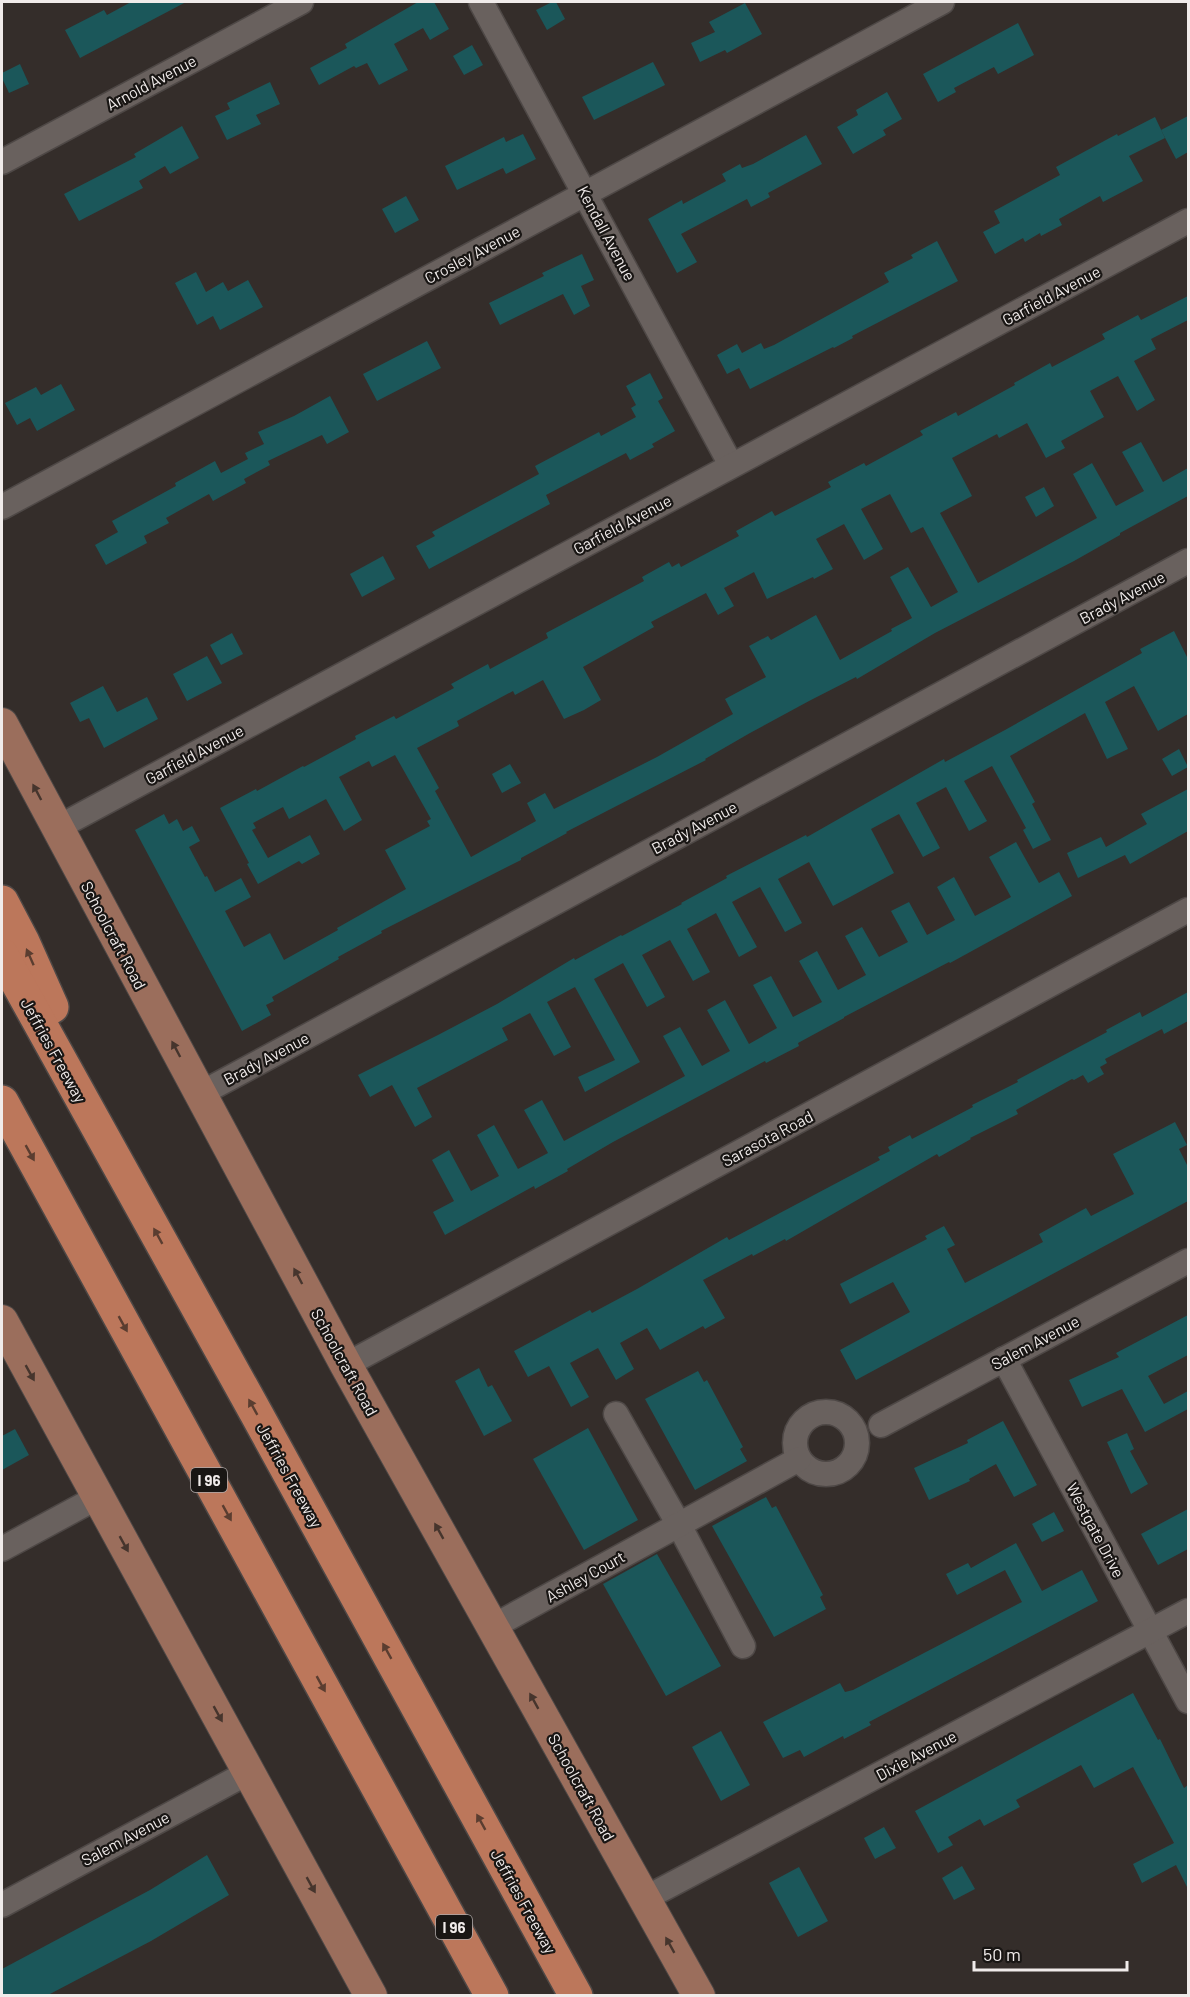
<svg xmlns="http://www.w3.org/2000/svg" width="1190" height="1997" font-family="Barlow,sans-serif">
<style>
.building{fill:#1b575a;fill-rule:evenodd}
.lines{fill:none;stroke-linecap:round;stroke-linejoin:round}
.minor-casing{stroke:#4e4846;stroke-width:27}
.major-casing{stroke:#4e4846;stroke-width:34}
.highway-casing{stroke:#4e4846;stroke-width:36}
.minor{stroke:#69615e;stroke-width:24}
.major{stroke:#9b6e5c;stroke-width:32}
.highway{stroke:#bc775b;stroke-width:33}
.oneway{fill:#46352d}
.oneway2{fill:#5a3d30}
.labels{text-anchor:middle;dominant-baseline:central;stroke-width:4.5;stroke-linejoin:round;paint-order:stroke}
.shield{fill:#191614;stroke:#b0abaa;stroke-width:1.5}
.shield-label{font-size:15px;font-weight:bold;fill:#f0ebea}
.street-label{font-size:16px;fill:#f0ebea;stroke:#191614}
</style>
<rect width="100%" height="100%" fill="#342d2a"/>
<g class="building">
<path d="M 131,2 L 186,2 L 80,58 L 65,30 L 104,10 L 107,15 Z"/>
<path d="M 418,2 L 434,2 L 449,29 L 430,40 L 423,28 L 394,44 L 408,70 L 379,85 L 367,63 L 356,68 L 354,66 L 319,85 L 310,68 L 347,48 L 345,44 Z"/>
<path d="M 552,2 L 556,2 L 565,19 L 547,30 L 536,10 Z"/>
<path d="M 745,3 L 762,34 L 727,53 L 725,50 L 700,62 L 691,43 L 715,32 L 709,22 Z"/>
<path d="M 1018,23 L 1034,55 L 998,74 L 994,67 L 954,88 L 956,92 L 938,102 L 923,74 Z"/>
<path d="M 472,45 L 483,65 L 464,75 L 453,56 Z"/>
<path d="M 653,62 L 665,85 L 594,120 L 582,97 Z"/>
<path d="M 20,64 L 29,84 L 9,93 L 2,78 L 2,73 Z"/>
<path d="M 270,82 L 280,104 L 256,115 L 261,124 L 227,140 L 215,116 L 230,109 L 227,103 Z"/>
<path d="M 887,92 L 902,119 L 883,130 L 886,135 L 853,154 L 837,127 L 858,115 L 856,110 Z"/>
<path d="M 1188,116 L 1188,152 L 1176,159 L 1161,130 Z"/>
<path d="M 1155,117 L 1165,138 L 1129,156 L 1143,181 L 1103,202 L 1100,196 L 1059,219 L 1062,225 L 1041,236 L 1040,233 L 1025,242 L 1023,238 L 995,254 L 983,232 L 1000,223 L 994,211 L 1060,175 L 1056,167 L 1117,134 L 1118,136 Z"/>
<path d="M 182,126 L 199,158 L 170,174 L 165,166 L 139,181 L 143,188 L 79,221 L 64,194 L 136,157 L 134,154 Z"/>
<path d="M 523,134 L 536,159 L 506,174 L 503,168 L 457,190 L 445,166 L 504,137 L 506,142 Z"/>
<path d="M 806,135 L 822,164 L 768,193 L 770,197 L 751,207 L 747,199 L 681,234 L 697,262 L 677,273 L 648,219 L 682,200 L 683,204 L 726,181 L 722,174 L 740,164 L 742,168 L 753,164 Z"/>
<path d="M 406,196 L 419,220 L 395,233 L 382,209 Z"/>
<path d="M 937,241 L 958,281 L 852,336 L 853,338 L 834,348 L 833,347 L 750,389 L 739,368 L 727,374 L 717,355 L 737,344 L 742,353 L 761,343 L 764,349 L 774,345 L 889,282 L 884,273 L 913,258 L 911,255 Z"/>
<path d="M 582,254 L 594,280 L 581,286 L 590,306 L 574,315 L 563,294 L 500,325 L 489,303 L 544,276 L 542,273 Z"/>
<path d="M 196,272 L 206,292 L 223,282 L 228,291 L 248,280 L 263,307 L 220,330 L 213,316 L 197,325 L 175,283 Z"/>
<path d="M 1188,296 L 1188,320 L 1151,339 L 1156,349 L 1134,361 L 1155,400 L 1137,411 L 1118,376 L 1090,391 L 1104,417 L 1061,441 L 1065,448 L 1046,458 L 1027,423 L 999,438 L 997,434 L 952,458 L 972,496 L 940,513 L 978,583 L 1097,518 L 1073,474 L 1092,463 L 1116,506 L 1144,491 L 1122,452 L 1141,442 L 1163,482 L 1188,468 L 1188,496 L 1120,533 L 1120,535 L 1074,561 L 935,633 L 857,679 L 856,677 L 809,701 L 750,733 L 705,759 L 706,760 L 566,832 L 567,833 L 521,858 L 521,860 L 381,931 L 382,933 L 338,957 L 339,959 L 272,997 L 274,1001 L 266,1005 L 271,1015 L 242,1031 L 135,830 L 164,814 L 169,824 L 177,819 L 183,831 L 192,826 L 200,841 L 189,847 L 205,877 L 207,876 L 215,892 L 241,878 L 251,897 L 225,911 L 244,947 L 270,933 L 284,960 L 338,930 L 337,928 L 406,889 L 385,850 L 430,826 L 427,821 L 431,819 L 395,755 L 372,767 L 369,761 L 339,777 L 362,820 L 344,831 L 326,799 L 289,819 L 283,807 L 253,823 L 256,828 L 252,830 L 268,858 L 310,835 L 320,854 L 302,864 L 299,861 L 258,884 L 247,864 L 249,863 L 220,808 L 256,789 L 257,791 L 303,766 L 304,767 L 356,739 L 355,736 L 394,716 L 396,719 L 454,688 L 451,684 L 488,664 L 490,669 L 548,638 L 546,633 L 644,581 L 642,577 L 669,562 L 672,567 L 679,563 L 681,567 L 739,536 L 736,531 L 772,511 L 775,516 L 831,487 L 828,482 L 864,463 L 866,466 L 923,435 L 920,431 L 956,412 L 958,416 L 1015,385 L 1014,383 L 1050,363 L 1052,367 L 1105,339 L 1102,334 L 1138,315 L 1141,320 ZM 890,494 L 911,533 L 923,527 L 958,592 L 931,607 L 908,567 L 890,577 L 912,618 L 891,629 L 892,631 L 840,660 L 816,615 L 771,640 L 768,636 L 749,646 L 766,677 L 725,699 L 733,714 L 657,757 L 554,809 L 545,793 L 527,803 L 536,821 L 471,857 L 435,791 L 439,788 L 417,748 L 459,726 L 457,721 L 513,691 L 515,695 L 543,680 L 564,719 L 584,710 L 601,700 L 583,667 L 654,627 L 651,622 L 706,593 L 718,615 L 734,606 L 724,588 L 754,572 L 767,599 L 813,577 L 814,579 L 833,569 L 816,539 L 844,524 L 864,560 L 883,549 L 861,509 Z"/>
<path d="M 427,341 L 441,368 L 377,401 L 363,374 Z"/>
<path d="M 650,373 L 663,398 L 658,401 L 675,431 L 652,444 L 654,447 L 630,460 L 626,453 L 546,495 L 550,504 L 429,569 L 416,546 L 435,536 L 432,532 L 539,474 L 535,466 L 599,432 L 601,436 L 636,417 L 631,408 L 636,405 L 626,386 Z"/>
<path d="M 61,384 L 75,410 L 37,431 L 30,418 L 17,425 L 5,403 L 36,387 L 41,395 Z"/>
<path d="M 330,396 L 349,432 L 327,444 L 322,435 L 268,461 L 270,465 L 244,479 L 246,483 L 213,501 L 209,494 L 166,518 L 169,523 L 144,536 L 147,543 L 106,565 L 95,545 L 118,532 L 112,521 L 176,486 L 175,483 L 215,461 L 221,473 L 248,459 L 245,453 L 264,444 L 258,432 L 294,416 Z"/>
<path d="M 1044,487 L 1054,506 L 1036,517 L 1025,497 Z"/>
<path d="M 383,556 L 395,579 L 362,597 L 350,574 Z"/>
<path d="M 1174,631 L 1188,659 L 1188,714 L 1158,731 L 1134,686 L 1105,702 L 1128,749 L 1107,759 L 1085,713 L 1010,756 L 1035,802 L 1032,804 L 1051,840 L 1033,849 L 1023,830 L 1026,828 L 992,766 L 964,781 L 987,821 L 969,831 L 946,787 L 916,803 L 940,848 L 923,857 L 899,814 L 871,829 L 894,873 L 850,897 L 833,906 L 809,862 L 778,879 L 802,923 L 785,932 L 760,887 L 732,902 L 757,947 L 739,957 L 716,913 L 687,929 L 710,972 L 693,981 L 670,940 L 642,955 L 665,997 L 647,1007 L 623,963 L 594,979 L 640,1062 L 585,1092 L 578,1077 L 615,1060 L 575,987 L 547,1002 L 571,1047 L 554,1056 L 530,1013 L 502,1028 L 508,1040 L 417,1088 L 432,1117 L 415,1127 L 392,1085 L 370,1097 L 358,1075 L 438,1035 L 497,1004 L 574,958 L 575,960 L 621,935 L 622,936 L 682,904 L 681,903 L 727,878 L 726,876 L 806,835 L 807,837 L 944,759 L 945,762 L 1005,730 L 1142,653 L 1140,649 Z"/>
<path d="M 232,633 L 243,654 L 221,665 L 210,645 Z"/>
<path d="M 207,656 L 222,683 L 187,701 L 173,674 Z"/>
<path d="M 103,686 L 117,712 L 147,697 L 158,719 L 104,748 L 89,718 L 80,722 L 70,703 Z"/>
<path d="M 1179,749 L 1188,767 L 1172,776 L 1162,759 Z"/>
<path d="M 510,764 L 521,783 L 502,793 L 492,774 Z"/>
<path d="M 1188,789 L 1188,831 L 1130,864 L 1125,855 L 1078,878 L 1067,853 L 1101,837 L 1106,847 L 1147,824 L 1141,814 Z"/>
<path d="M 1016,842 L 1039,883 L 1059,872 L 1072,896 L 950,963 L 949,962 L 844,1017 L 844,1018 L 798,1043 L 799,1046 L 766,1063 L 765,1061 L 613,1142 L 567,1169 L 568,1171 L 535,1189 L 534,1186 L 445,1235 L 433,1212 L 454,1201 L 432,1160 L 449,1150 L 471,1191 L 499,1176 L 477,1135 L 494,1125 L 518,1169 L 548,1153 L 524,1110 L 542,1100 L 564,1141 L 685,1076 L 663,1036 L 680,1027 L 702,1066 L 730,1051 L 707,1010 L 725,1000 L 749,1044 L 777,1028 L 753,985 L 771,976 L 793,1017 L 822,1002 L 799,961 L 817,951 L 838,990 L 866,975 L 845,936 L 862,927 L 879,957 L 908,942 L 891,911 L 909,902 L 927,935 L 955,920 L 937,887 L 954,877 L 975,916 L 1011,897 L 989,857 Z"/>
<path d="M 1188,992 L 1188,1021 L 1164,1034 L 1162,1029 L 1105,1059 L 1107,1063 L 1100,1067 L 1104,1074 L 1088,1083 L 1083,1075 L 1074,1080 L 1072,1079 L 1016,1110 L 1018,1114 L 970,1138 L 971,1139 L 939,1157 L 937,1154 L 786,1241 L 785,1239 L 753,1256 L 752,1254 L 703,1280 L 725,1318 L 705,1329 L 703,1326 L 660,1350 L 647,1328 L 620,1343 L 634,1369 L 616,1380 L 598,1348 L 570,1363 L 589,1397 L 571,1407 L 549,1366 L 528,1377 L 514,1351 L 590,1310 L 592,1313 L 637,1289 L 727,1237 L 729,1240 L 880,1160 L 878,1157 L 890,1151 L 888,1147 L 910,1135 L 912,1139 L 973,1107 L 972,1105 L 1018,1082 L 1017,1080 L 1107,1032 L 1106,1030 L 1140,1012 L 1142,1017 Z"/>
<path d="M 1175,1122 L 1187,1145 L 1179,1149 L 1188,1167 L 1188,1201 L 856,1380 L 840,1350 L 910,1312 L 893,1282 L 850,1304 L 840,1284 L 927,1239 L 925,1236 L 944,1226 L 955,1245 L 947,1249 L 965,1283 L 1043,1242 L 1039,1234 L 1086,1208 L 1091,1216 L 1134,1194 L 1113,1154 Z"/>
<path d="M 1188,1315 L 1188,1355 L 1148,1376 L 1164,1404 L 1188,1391 L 1188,1409 L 1145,1432 L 1122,1389 L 1082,1407 L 1069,1380 L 1119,1357 L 1116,1353 Z"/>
<path d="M 479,1368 L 488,1387 L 492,1385 L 512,1421 L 484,1436 L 455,1381 Z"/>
<path d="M 698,1371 L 704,1382 L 707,1380 L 743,1447 L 740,1449 L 747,1461 L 695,1490 L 645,1399 Z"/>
<path d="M 1003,1421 L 1037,1485 L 1014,1497 L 996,1464 L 969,1479 L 970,1481 L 929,1500 L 914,1468 L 968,1443 L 967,1440 Z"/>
<path d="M 588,1428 L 638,1520 L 584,1550 L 533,1459 Z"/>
<path d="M 15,1429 L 29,1455 L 2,1470 L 2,1436 Z"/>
<path d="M 1127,1433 L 1134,1449 L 1130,1451 L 1148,1484 L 1131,1494 L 1107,1442 Z"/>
<path d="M 766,1497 L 772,1508 L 776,1506 L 823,1595 L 820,1597 L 826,1609 L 774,1637 L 712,1526 Z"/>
<path d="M 1188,1509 L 1188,1549 L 1158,1565 L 1141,1534 Z"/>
<path d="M 1054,1512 L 1064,1531 L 1042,1542 L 1032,1524 Z"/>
<path d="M 1016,1543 L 1042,1591 L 1082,1570 L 1098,1601 L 869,1722 L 871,1725 L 844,1739 L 843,1736 L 804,1757 L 800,1750 L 783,1758 L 763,1722 L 840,1683 L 845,1692 L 853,1690 L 1022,1602 L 1005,1570 L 957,1595 L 946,1574 L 968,1563 L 971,1568 Z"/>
<path d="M 657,1554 L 721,1666 L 666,1696 L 603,1584 Z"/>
<path d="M 1133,1693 L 1158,1740 L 1160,1739 L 1184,1788 L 1188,1785 L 1188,1889 L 1176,1865 L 1142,1883 L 1133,1864 L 1174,1843 L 1133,1767 L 1094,1788 L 1081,1765 L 1016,1800 L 1020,1807 L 984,1826 L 980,1819 L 948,1837 L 953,1845 L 938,1853 L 915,1811 Z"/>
<path d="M 721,1731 L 750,1785 L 721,1801 L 692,1747 Z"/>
<path d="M 884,1827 L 896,1848 L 875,1859 L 864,1838 Z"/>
<path d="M 207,1855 L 229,1895 L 151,1941 L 48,1995 L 2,1995 L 2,1969 L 150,1890 Z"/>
<path d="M 962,1866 L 975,1889 L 954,1900 L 942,1878 Z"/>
<path d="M 799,1867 L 828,1921 L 798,1937 L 769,1883 Z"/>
</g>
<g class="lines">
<g class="minor-casing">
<g id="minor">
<path d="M 481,2 L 731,465"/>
<path d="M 2,162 L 301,2"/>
<path d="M 2,507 C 315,338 629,171 942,2"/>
<path d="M 57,828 L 1188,221"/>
<path d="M 200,1094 L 1188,561"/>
<path d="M 1004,1359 L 1188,1701"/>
<path d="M 346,1365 L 1188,910"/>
<circle cx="826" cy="1443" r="31"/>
<path d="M 616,1414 L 679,1525 L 743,1646"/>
<path d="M 881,1425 L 1188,1261"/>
<path d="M 2,1549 L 98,1497"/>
<path d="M 492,1627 L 799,1459"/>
<path d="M 644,1899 L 1188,1611"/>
<path d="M 2,1905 L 249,1772"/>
</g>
</g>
<g class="major-casing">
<g id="major">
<path d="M 2,724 L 346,1365 L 699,1996"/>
<path d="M 2,1321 L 371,1996"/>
</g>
</g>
<g class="highway-casing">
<g id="highway">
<path d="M 2,902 L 23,942 L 52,1007"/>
<path d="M 2,955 L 256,1413 L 576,1996"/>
<path d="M 2,1102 L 492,1996"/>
</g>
</g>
<use href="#minor" class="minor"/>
<use href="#major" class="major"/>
<use href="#highway" class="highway"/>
</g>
<defs><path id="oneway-solid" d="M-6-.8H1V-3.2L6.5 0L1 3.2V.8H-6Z" transform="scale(1.5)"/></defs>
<g class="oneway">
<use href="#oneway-solid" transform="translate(37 792) rotate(-118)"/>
<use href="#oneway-solid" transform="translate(176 1049) rotate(-118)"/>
<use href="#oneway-solid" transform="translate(298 1276) rotate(-118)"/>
<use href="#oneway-solid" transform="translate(30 1373) rotate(61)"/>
<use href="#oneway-solid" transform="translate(439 1531) rotate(-119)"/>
<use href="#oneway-solid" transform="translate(124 1544) rotate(61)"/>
<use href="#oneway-solid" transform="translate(534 1701) rotate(-119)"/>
<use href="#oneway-solid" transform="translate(218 1714) rotate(61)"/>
<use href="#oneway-solid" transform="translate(311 1885) rotate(61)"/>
<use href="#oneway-solid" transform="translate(670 1945) rotate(-119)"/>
</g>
<g class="oneway2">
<use href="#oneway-solid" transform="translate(30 957) rotate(-114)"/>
<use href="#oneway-solid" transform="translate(30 1153) rotate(61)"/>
<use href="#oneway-solid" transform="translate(158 1236) rotate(-119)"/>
<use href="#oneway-solid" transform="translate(123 1324) rotate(61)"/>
<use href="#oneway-solid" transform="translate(253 1407) rotate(-119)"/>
<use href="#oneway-solid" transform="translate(227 1513) rotate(61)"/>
<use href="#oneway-solid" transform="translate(387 1651) rotate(-119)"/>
<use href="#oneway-solid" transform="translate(321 1684) rotate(61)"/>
<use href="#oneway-solid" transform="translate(481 1822) rotate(-119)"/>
</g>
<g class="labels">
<g class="shield">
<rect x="191" y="1468" width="36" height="24" rx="4.5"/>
<rect x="436" y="1915" width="36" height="24" rx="4.5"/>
</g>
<g class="shield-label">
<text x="209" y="1480">I 96</text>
<text x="454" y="1927">I 96</text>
</g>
<g class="street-label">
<text transform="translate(151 82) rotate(-28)">Arnold Avenue</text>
<text transform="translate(607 233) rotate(62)">Kendall Avenue</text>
<text transform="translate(472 254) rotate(-28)">Crosley Avenue</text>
<text transform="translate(1051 295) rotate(-28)">Garfield Avenue</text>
<text transform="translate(622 524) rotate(-28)">Garfield Avenue</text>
<text transform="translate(1122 597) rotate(-28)">Brady Avenue</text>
<text transform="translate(194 754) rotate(-28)">Garfield Avenue</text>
<text transform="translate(694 827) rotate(-28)">Brady Avenue</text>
<text transform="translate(114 935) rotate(62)">Schoolcraft Road</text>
<text transform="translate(54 1050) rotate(61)">Jeffries Freeway</text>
<text transform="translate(266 1058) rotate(-28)">Brady Avenue</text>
<text transform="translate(767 1138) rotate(-28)">Sarasota Road</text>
<text transform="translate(1035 1342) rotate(-28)">Salem Avenue</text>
<text transform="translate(345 1362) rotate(61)">Schoolcraft Road</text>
<text transform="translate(290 1475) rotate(61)">Jeffries Freeway</text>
<text transform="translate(1096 1530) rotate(62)">Westgate Drive</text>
<text transform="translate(585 1576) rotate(-29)">Ashley Court</text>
<text transform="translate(916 1755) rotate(-28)">Dixie Avenue</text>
<text transform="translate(582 1787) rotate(61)">Schoolcraft Road</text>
<text transform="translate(125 1838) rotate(-28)">Salem Avenue</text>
<text transform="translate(524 1901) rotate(61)">Jeffries Freeway</text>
</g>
</g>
<rect width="1190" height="1997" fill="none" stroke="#f0ebea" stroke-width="6"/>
<path d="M974 1961v9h153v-9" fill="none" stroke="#f0ebea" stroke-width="3"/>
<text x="983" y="1961" font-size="18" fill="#f0ebea" stroke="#191614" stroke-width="4.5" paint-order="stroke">50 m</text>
</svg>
